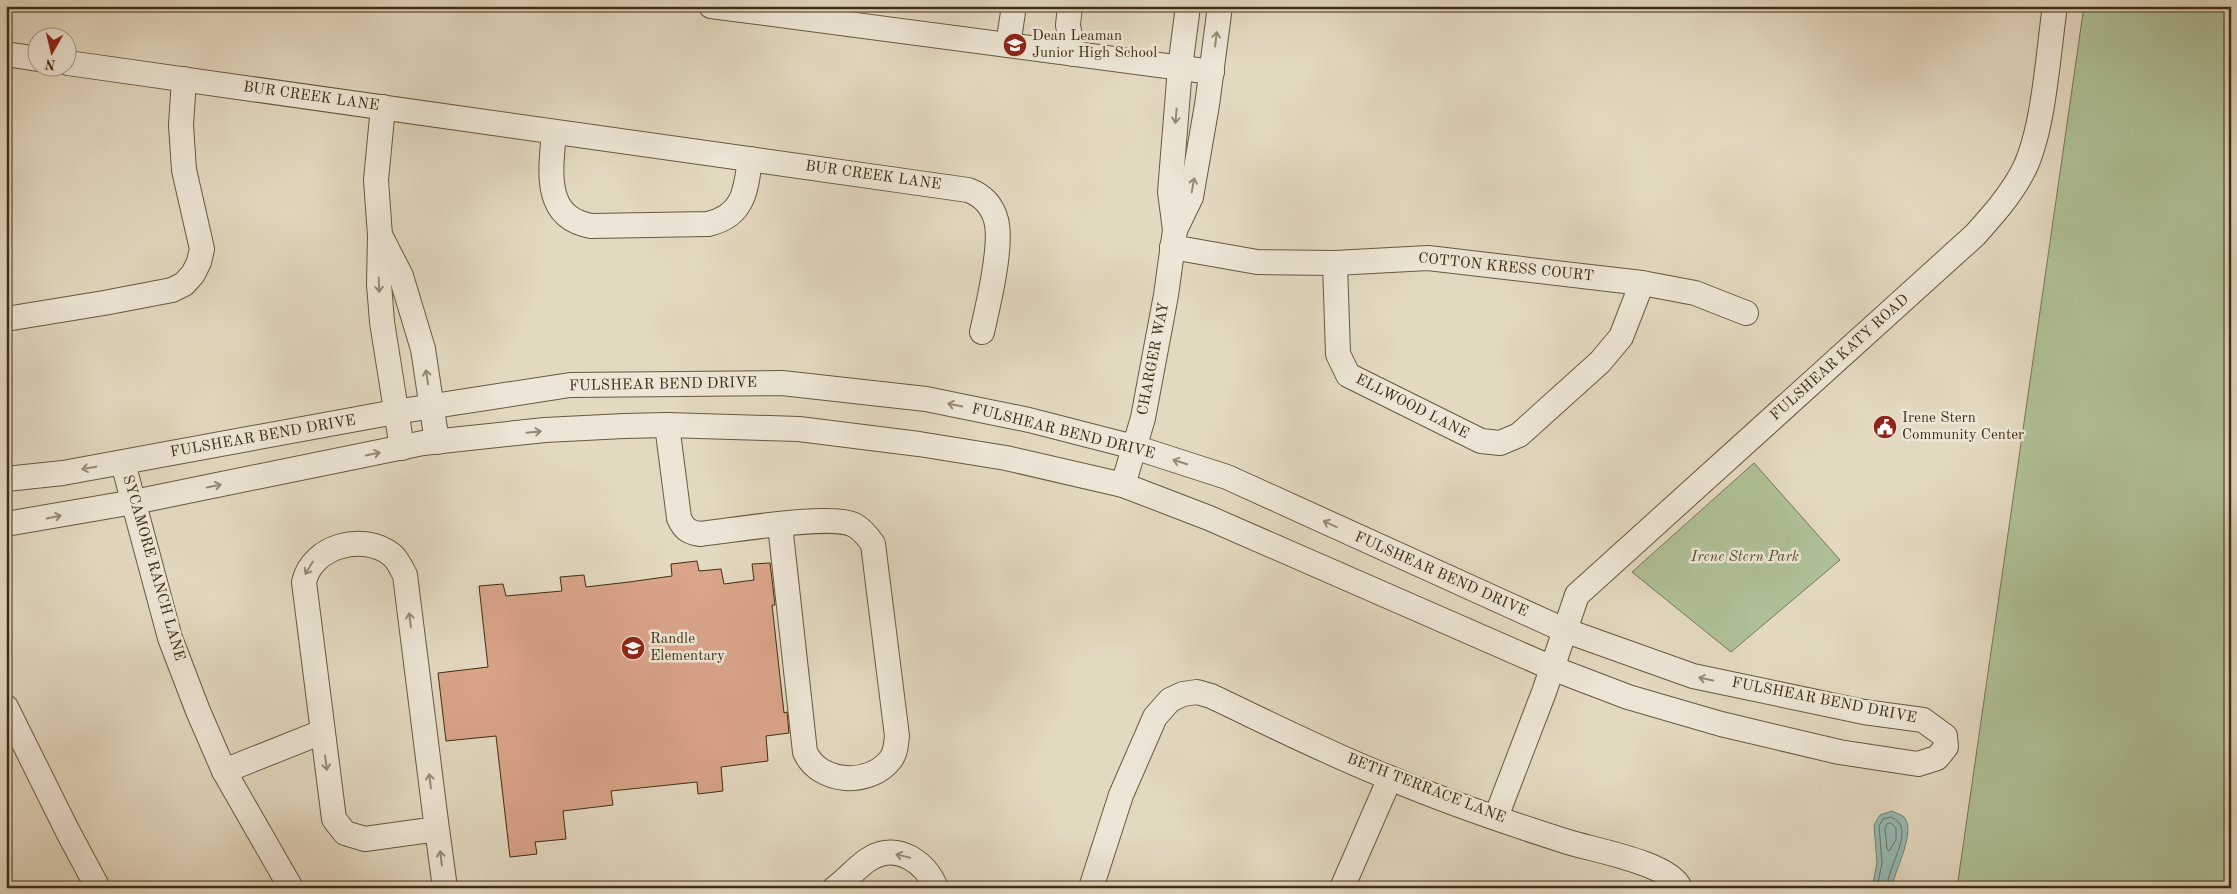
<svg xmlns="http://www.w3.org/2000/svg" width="2237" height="894" font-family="'Old Standard TT',serif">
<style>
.green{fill:#afc096;stroke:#777654}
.water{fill:#95bab3;stroke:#738273}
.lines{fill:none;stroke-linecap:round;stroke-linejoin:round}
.shore{stroke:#6a7463;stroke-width:1}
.building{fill:#daa489;stroke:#3f2d13}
.minor-casing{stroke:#68583e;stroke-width:26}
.minor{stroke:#ede6d6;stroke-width:24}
.oneway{stroke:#968a74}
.labels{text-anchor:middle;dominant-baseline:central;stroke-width:5;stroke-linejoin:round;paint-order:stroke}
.poi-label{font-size:15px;fill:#3f2d13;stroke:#ede6d6;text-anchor:start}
.street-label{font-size:15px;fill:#3f2d13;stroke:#ede6d6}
.park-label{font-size:15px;font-style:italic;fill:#554a2d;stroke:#ede6d6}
</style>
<rect width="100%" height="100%" fill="#e3d9c0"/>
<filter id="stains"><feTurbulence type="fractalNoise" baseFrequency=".004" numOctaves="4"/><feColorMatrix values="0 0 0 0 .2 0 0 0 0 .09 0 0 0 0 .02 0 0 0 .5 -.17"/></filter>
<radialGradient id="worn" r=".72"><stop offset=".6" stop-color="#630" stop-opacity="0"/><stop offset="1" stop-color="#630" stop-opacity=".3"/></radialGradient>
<g class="green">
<path d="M 2084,6 L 2231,6 L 2231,888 L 1957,888 Z"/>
<path d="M 1754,463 L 1840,560 L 1731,652 L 1632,572 Z"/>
</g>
<path class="water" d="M 1892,811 C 1895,813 1900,814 1903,816 C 1918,830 1894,870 1892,888 L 1872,888 L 1877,863 L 1874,825 L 1880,815 Z"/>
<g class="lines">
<g class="shore">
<path d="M 1891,823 L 1896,828 L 1896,840 L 1889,851 L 1887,849 L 1885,828 L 1887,824 Z"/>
<path d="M 1877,888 L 1882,863 L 1879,826 L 1883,819 L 1891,817 C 1918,828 1887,865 1887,888"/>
</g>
</g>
<path class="building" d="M 697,561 L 699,571 L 721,569 L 724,584 L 754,580 L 752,564 L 770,563 L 775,605 L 772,605 L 784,713 L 787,712 L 789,733 L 766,736 L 768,761 L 721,767 L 723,791 L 698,794 L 697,782 L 611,791 L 613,805 L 563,811 L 566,839 L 535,842 L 537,854 L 510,857 L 496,736 L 446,741 L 438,673 L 488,667 L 479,586 L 503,584 L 506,596 L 562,591 L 560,577 L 584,575 L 586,587 L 629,582 L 672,576 L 671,564 Z"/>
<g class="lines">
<g class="minor-casing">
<g id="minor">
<path d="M 711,6 L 1212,72"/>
<path d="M 1070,6 L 1068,25 L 1073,54"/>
<path d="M 1008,45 L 1014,6"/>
<path d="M 6,54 L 38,59"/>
<path d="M 68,63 L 968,190 C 982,195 992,205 996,220 C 1003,244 988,306 982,332"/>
<path d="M 383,107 L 376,180 L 380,236 L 379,284 L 382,322 L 402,448"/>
<path d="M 554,132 C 551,169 542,217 591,226 L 708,224 C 744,216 746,190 750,159"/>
<path d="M 1175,230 L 1191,197 L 1207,105 L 1220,6"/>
<path d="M 381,237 L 401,276 L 423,349 L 437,442"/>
<path d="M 1172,247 L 1257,262 L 1335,263 L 1428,258 L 1642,283 L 1695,293 L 1746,313"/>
<path d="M 1335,263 L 1338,354 L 1348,375 L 1481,441 L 1500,443 L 1519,435 L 1600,362 L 1621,337 L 1642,283"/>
<path d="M 6,319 L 104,303 L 172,290 L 184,284 L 193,274 L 199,262 L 202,249 L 184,170 L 181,125 L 184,79"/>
<path d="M 667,425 L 679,518 C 684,529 688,532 700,534 C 730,531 831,513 854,525 C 862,529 868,537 873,544 L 897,736 C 896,744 896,752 891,759 C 870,787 819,784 805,752 L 780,525"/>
<path d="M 123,463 L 170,638 L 198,711 L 224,771 L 291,888"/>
<path d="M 6,479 L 63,473 L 395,412 L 570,385 L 782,383 L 926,399 L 1029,420 L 1134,447 L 1227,477 L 1564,630 L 1693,676 L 1864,712 L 1923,720 L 1945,736 L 1946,747 L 1937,758 L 1918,764 L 1839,752 L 1721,724 L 1628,697 L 1552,668 L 1209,518 L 1123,485 L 1006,458 L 919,444 L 799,429 L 667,425 L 624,426 L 545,430 L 423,443 L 134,502 L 6,524"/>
<path d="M 1123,485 L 1143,418 L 1166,295 L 1175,230 L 1170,192 L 1180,68 L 1188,6"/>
<path d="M 6,707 L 68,832 L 98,888"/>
<path d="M 224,771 L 322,732"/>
<path d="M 1496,817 L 1544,692 L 1577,595 L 1975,235 C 1992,216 2009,197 2021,175 C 2044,136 2048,52 2055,6"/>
<path d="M 437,829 L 365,839 L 345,833 L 334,819 L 304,582 C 312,546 363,532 392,555 C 398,560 401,568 405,575 L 435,814 L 445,888"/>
<path d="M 835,888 C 848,879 857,866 871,858 C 898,842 926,863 936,888"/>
<path d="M 1091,888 L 1121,795 L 1155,717 L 1170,700 L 1183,694 L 1197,692 L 1211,696 C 1270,724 1329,754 1390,778 C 1447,802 1508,823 1568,842 C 1593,850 1670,863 1680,888"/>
<path d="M 1342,888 L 1390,778"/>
</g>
</g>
<use href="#minor" class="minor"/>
</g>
<defs><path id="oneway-shaft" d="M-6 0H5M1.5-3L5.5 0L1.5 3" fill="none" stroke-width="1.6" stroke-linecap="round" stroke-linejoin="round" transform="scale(1.25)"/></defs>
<g class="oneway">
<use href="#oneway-shaft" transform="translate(1216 39) rotate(-83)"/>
<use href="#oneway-shaft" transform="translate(1176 116) rotate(95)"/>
<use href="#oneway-shaft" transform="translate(1193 185) rotate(-80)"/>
<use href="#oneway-shaft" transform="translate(379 285) rotate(88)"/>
<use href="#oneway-shaft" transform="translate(427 377) rotate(-99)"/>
<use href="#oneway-shaft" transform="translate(955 405) rotate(-169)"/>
<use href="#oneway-shaft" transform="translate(534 432) rotate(-6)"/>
<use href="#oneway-shaft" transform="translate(373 454) rotate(-12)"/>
<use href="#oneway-shaft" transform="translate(1180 462) rotate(-162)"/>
<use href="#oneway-shaft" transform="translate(89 468) rotate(170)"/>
<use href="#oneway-shaft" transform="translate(214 486) rotate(-12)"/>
<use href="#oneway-shaft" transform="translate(54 517) rotate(-11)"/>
<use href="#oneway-shaft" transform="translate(1330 524) rotate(-155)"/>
<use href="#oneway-shaft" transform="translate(309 568) rotate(121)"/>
<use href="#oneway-shaft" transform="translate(410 620) rotate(-97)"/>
<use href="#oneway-shaft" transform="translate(1706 679) rotate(-168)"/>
<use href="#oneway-shaft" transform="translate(326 763) rotate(83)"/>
<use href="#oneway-shaft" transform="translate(430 781) rotate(-97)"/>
<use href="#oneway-shaft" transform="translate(903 856) rotate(-166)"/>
<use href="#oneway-shaft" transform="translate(441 858) rotate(-97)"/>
</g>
<defs>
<g id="school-disc" transform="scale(1.25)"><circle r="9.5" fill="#8f2418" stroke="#ede6d6"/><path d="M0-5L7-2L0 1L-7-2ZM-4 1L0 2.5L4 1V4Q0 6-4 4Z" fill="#fff"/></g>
<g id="civic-disc" transform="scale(1.25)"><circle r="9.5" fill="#8f2418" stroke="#ede6d6"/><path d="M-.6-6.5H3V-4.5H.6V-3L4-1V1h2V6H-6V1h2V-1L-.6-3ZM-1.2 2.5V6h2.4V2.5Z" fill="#fff"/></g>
</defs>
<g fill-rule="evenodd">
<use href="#school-disc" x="1015" y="45"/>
<use href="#civic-disc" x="1885" y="427"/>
<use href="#school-disc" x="633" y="648"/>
</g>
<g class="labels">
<g class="poi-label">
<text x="1032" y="36">Dean Leaman<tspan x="1032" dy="17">Junior High School</tspan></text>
<text x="1902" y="418">Irene Stern<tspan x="1902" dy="17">Community Center</tspan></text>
<text x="650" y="639">Randle<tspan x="650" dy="17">Elementary</tspan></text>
</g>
<g class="street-label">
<text transform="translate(311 97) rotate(8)">BUR CREEK LANE</text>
<text transform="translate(873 176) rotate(8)">BUR CREEK LANE</text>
<text transform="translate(1506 268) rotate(6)">COTTON KRESS COURT</text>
<text transform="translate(1840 358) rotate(-42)">FULSHEAR KATY ROAD</text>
<text transform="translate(1154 359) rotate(-79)">CHARGER WAY</text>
<text transform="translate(663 385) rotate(-1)">FULSHEAR BEND DRIVE</text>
<text transform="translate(1412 407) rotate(27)">ELLWOOD LANE</text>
<text transform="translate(1063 432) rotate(14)">FULSHEAR BEND DRIVE</text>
<text transform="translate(263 437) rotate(-10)">FULSHEAR BEND DRIVE</text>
<text transform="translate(153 568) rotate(74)">SYCAMORE RANCH LANE</text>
<text transform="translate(1441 575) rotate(24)">FULSHEAR BEND DRIVE</text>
<text transform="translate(1824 701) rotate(11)">FULSHEAR BEND DRIVE</text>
<text transform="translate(1426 789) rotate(21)">BETH TERRACE LANE</text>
</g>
<g class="park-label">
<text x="1745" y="557">Irene Stern Park</text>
</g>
</g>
<rect width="2237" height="894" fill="none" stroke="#e3d9c0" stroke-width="25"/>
<rect x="8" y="8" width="2222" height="879" fill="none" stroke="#3f2d13" stroke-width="2.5"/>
<rect x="12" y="12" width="2212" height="869" fill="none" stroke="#3f2d13"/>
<g transform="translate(52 52) rotate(188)"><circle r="24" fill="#ede6d6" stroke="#a79c88"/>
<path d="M0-4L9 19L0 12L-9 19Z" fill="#8f2418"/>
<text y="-8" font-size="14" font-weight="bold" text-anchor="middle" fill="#3f2d13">N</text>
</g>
<rect width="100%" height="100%" filter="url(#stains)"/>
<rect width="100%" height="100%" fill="url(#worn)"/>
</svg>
